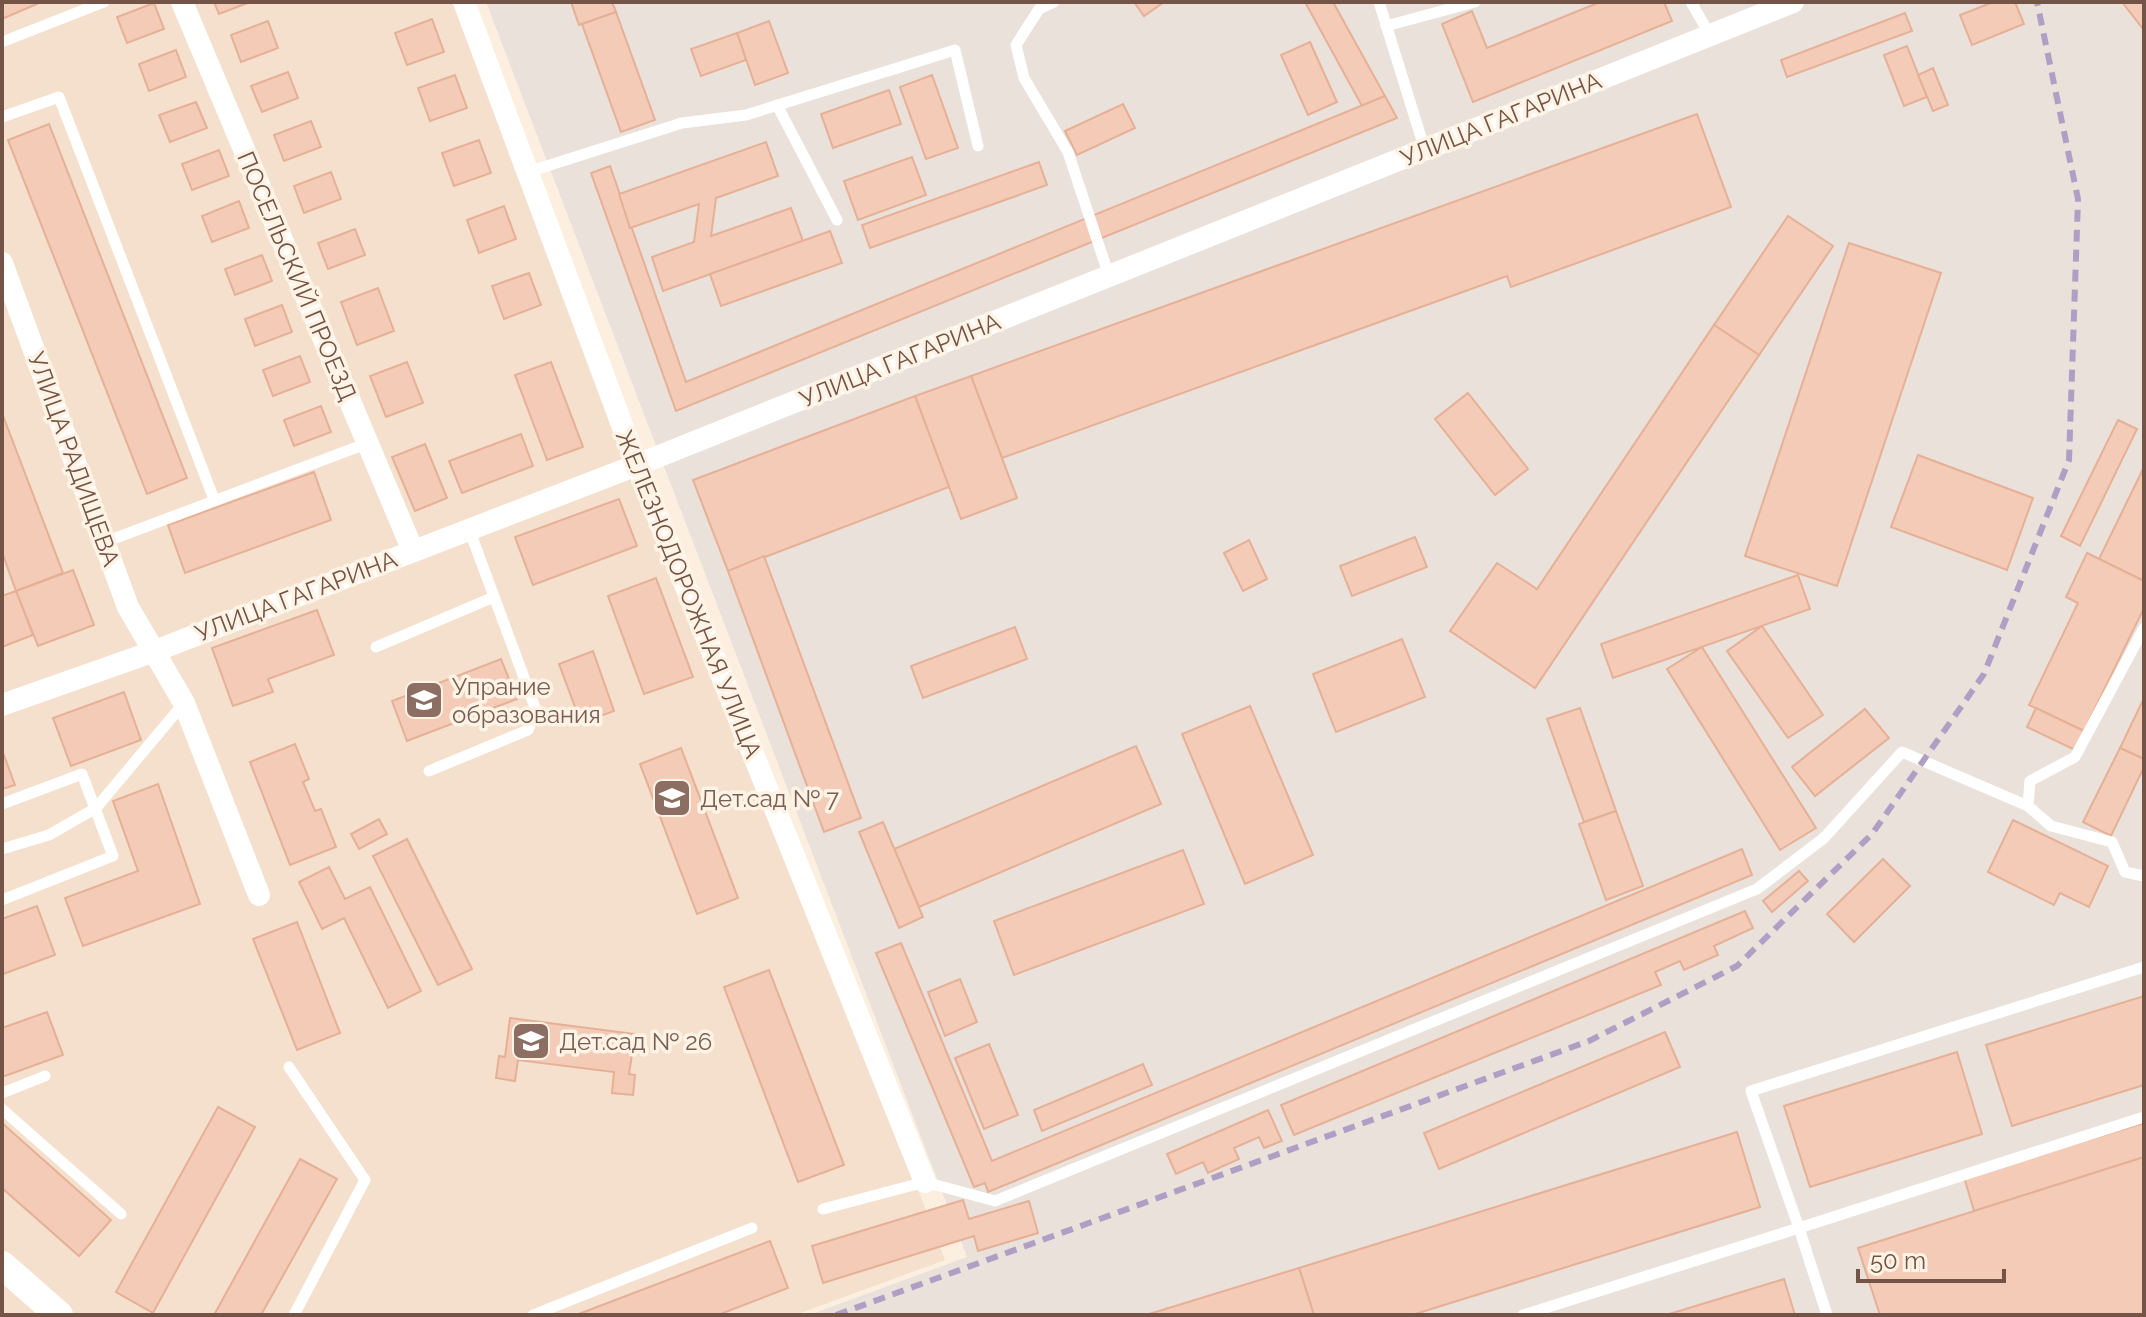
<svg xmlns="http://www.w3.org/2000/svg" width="2146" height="1317" font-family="Raleway,sans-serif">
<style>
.residential{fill:#f4e0cd}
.industrial{fill:#eae1db}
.building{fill:#f3cbb6;stroke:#e5b096;stroke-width:2}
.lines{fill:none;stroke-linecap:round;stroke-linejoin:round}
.service{stroke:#fff;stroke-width:11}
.minor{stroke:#fff;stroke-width:22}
.tertiary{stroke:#fff;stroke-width:28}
.rail{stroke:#b19ec5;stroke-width:6;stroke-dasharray:12 8;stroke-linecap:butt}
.labels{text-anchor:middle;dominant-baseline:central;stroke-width:7;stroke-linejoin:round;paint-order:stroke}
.street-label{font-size:24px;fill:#735446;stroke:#fff3e5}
.education-label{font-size:24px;fill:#785e54;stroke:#fff3e5;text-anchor:start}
</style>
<rect width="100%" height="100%" fill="#fdefdf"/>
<path class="residential" d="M 2,2 L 464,2 L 945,1260 L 795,1315 L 2,1315 Z"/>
<path class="industrial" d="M 486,2 L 2144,2 L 2144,1315 L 809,1315 L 967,1257 Z"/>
<g class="building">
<path d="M 2,2 L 36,2 L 37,4 L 2,19 Z"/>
<path d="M 214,2 L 250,2 L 219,14 Z"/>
<path d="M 571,2 L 612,2 L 616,12 L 579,25 Z"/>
<path d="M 1134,2 L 1164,2 L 1144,16 Z"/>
<path d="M 1305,2 L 1333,2 L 1385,96 L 1362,106 Z"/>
<path d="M 1600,2 L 1664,2 L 1672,21 L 1473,102 L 1442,24 L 1472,11 L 1487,48 Z"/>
<path d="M 1993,2 L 2015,2 L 2024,24 L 1972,45 L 1960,15 Z"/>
<path d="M 2122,2 L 2144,2 L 2144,30 Z"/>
<path d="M 154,3 L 164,29 L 127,43 L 117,17 Z"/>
<path d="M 616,12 L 655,120 L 621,132 L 582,24 Z"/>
<path d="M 1905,13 L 1912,31 L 1787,77 L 1781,60 Z"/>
<path d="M 432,19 L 444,52 L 407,65 L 395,33 Z"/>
<path d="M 268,21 L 278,48 L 241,62 L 231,35 Z"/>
<path d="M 769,21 L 788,73 L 755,85 L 737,33 Z"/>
<path d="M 737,33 L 746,60 L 701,76 L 691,49 Z"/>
<path d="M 1310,42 L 1337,102 L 1308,115 L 1281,55 Z"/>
<path d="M 1907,46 L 1927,97 L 1904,106 L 1884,55 Z"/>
<path d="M 176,50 L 186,77 L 149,91 L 139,64 Z"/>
<path d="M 1933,68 L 1948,105 L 1933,111 L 1918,75 Z"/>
<path d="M 288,72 L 298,98 L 262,112 L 251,86 Z"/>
<path d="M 455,75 L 467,108 L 430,121 L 418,88 Z"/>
<path d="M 932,75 L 958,148 L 926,159 L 900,87 Z"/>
<path d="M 889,90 L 901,124 L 833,148 L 821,114 Z"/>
<path d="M 1385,96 L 1397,118 L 676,411 L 591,173 L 610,166 L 686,382 Z"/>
<path d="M 196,102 L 207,128 L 170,142 L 159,115 Z"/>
<path d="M 1123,104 L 1135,128 L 1077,155 L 1065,131 Z"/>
<path d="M 1697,114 L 1731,207 L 1511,287 L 1507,276 L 1002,458 L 971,376 Z"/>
<path d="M 311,121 L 321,147 L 284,161 L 274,135 Z"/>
<path d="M 49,124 L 187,478 L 147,494 L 8,140 Z"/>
<path d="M 479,140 L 491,173 L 454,186 L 442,153 Z"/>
<path d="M 766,142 L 778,176 L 716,198 L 711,236 L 791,208 L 803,241 L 663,291 L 652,257 L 694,242 L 699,204 L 630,228 L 619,194 Z"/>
<path d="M 219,150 L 229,176 L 192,190 L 182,164 Z"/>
<path d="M 912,157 L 926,195 L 858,220 L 844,181 Z"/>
<path d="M 1039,162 L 1047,185 L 870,248 L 862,225 Z"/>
<path d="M 331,172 L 341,199 L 304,213 L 294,186 Z"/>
<path d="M 239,201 L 249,228 L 212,242 L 202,216 Z"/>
<path d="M 504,206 L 516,239 L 479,253 L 467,220 Z"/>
<path d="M 1788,216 L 1833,246 L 1759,355 L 1714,325 Z"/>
<path d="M 355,229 L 365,255 L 328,269 L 318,243 Z"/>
<path d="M 830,231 L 842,263 L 721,306 L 710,274 Z"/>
<path d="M 1849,243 L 1941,273 L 1837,586 L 1745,556 Z"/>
<path d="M 262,255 L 272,281 L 235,295 L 225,269 Z"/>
<path d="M 529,273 L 541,305 L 504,319 L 492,286 Z"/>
<path d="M 378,288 L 394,331 L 357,345 L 341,302 Z"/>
<path d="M 282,305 L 292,332 L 255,346 L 245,319 Z"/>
<path d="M 1714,325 L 1759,355 L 1535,688 L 1450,631 L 1497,563 L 1537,589 Z"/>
<path d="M 300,356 L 310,382 L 273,396 L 263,370 Z"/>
<path d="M 407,362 L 423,403 L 386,417 L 370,376 Z"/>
<path d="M 551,362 L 583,447 L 547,460 L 515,375 Z"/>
<path d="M 971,376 L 1017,498 L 961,519 L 915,396 Z"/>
<path d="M 1468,393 L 1528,469 L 1495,495 L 1435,419 Z"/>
<path d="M 915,396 L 949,487 L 728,571 L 693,480 Z"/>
<path d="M 321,406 L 331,432 L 294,446 L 284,420 Z"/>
<path d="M 2,413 L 63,573 L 16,591 L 2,552 Z"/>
<path d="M 2118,420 L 2137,429 L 2080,546 L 2061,536 Z"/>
<path d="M 521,434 L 533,466 L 462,493 L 449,461 Z"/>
<path d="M 425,444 L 447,498 L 415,511 L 392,457 Z"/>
<path d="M 1918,455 L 2033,498 L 2007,570 L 1891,527 Z"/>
<path d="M 2144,467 L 2144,581 L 2099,559 Z"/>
<path d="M 314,472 L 331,520 L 185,573 L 168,525 Z"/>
<path d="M 619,499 L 637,546 L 533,585 L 515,537 Z"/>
<path d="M 1415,537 L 1427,567 L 1352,596 L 1340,566 Z"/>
<path d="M 1249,540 L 1267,579 L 1243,591 L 1224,553 Z"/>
<path d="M 2087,553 L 2144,581 L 2144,608 L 2084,731 L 2029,705 L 2078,603 L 2066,597 Z"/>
<path d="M 764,556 L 861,818 L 824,832 L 728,571 Z"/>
<path d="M 73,570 L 94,625 L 38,646 L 16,591 Z"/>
<path d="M 1798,575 L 1810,609 L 1613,678 L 1601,644 Z"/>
<path d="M 656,578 L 693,677 L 644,694 L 608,596 Z"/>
<path d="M 16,591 L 33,635 L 2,647 L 2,596 Z"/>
<path d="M 317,610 L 334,655 L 268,679 L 273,692 L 233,706 L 212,648 Z"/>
<path d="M 1762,626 L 1823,715 L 1788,738 L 1727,651 Z"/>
<path d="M 1015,627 L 1027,659 L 923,698 L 911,666 Z"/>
<path d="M 1402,639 L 1425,697 L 1336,732 L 1313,674 Z"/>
<path d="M 1702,647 L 1816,828 L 1780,850 L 1667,669 Z"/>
<path d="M 593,651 L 614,711 L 581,723 L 559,664 Z"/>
<path d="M 501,659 L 517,699 L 407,741 L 392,701 Z"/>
<path d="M 124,692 L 141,740 L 71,766 L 53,718 Z"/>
<path d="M 2144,698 L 2144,759 L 2120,748 Z"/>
<path d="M 1250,706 L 1313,855 L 1245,884 L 1182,734 Z"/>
<path d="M 1580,708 L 1616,811 L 1584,822 L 1547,719 Z"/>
<path d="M 2036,708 L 2084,731 L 2075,750 L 2027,727 Z"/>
<path d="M 1865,709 L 1889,738 L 1815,796 L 1792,767 Z"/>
<path d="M 295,744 L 309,779 L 303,782 L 315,811 L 321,809 L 336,847 L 290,865 L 250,762 Z"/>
<path d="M 1136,746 L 1161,804 L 919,907 L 894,849 Z"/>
<path d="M 681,748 L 738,898 L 697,914 L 640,764 Z"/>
<path d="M 2120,748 L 2144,759 L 2144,767 L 2111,836 L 2083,822 Z"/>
<path d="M 2,750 L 15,785 L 2,789 Z"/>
<path d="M 158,784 L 200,904 L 83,946 L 65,898 L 138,871 L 113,801 Z"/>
<path d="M 1616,811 L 1643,886 L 1606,900 L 1579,824 Z"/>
<path d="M 379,819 L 387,834 L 359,849 L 351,834 Z"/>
<path d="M 2013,820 L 2108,866 L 2089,907 L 2060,893 L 2054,905 L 1988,872 Z"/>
<path d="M 883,822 L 923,917 L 899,928 L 859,832 Z"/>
<path d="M 407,839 L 472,969 L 438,985 L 373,856 Z"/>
<path d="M 1742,849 L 1752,875 L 988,1192 L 985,1183 L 974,1187 L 876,953 L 901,943 L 992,1161 Z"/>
<path d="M 1183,850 L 1204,904 L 1014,975 L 994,921 Z"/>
<path d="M 1883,859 L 1910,886 L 1854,942 L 1827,914 Z"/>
<path d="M 329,867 L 345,899 L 370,887 L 421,991 L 388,1008 L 344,918 L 322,929 L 299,882 Z"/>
<path d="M 1799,871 L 1808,881 L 1772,912 L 1763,901 Z"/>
<path d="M 37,906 L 55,955 L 3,974 L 2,919 Z"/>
<path d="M 1745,911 L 1753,928 L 1714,946 L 1718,955 L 1684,970 L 1680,961 L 1655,972 L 1661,985 L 1294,1135 L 1281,1105 Z"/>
<path d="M 297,922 L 340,1033 L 297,1050 L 253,939 Z"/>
<path d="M 769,970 L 844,1165 L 798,1182 L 724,987 Z"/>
<path d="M 960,979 L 977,1022 L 945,1036 L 928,992 Z"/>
<path d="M 2144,996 L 2144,1085 L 2012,1126 L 1986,1045 Z"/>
<path d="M 47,1012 L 63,1055 L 2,1077 L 2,1028 Z"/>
<path d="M 510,1018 L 635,1034 L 629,1074 L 635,1075 L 633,1095 L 612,1093 L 614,1072 L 518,1060 L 515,1081 L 496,1078 L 499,1056 L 505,1057 Z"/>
<path d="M 1665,1032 L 1680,1067 L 1439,1169 L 1424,1133 Z"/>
<path d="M 989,1044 L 1018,1115 L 984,1129 L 955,1058 Z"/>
<path d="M 1957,1052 L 1982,1134 L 1810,1187 L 1784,1106 Z"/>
<path d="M 1143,1064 L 1152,1085 L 1042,1131 L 1034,1110 Z"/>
<path d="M 218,1107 L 255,1127 L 153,1313 L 116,1292 Z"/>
<path d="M 1268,1110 L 1282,1141 L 1264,1148 L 1259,1137 L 1234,1148 L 1239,1159 L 1208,1173 L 1203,1162 L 1176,1174 L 1167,1154 Z"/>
<path d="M 2,1123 L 111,1220 L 79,1256 L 2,1188 Z"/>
<path d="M 2144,1123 L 2144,1157 L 1974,1211 L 1964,1177 Z"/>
<path d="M 1737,1132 L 1760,1207 L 1412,1315 L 1314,1315 L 1299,1268 Z"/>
<path d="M 2144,1157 L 2144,1315 L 1880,1315 L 1858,1248 Z"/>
<path d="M 300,1159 L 337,1179 L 261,1315 L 214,1315 Z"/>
<path d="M 963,1200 L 969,1219 L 1029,1201 L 1038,1233 L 978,1251 L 974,1236 L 823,1283 L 812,1246 Z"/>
<path d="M 770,1241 L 788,1288 L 718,1315 L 576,1315 Z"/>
<path d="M 1299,1268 L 1314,1315 L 1146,1315 Z"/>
<path d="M 1784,1279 L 1795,1315 L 1666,1315 Z"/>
</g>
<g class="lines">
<g class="service">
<path d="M 1054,2 L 1039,9 L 1016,45 L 1024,78 L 1068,152 L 1109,276"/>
<path d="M 1379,2 L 1425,150"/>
<path d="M 1691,2 L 1710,35"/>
<path d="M 1386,26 L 1475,2"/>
<path d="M 2,42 L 104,2"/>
<path d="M 777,105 L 837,220"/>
<path d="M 2,117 L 59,97 L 214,499"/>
<path d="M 528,172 L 682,123 L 746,115 L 955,50 L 978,146"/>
<path d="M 105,542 L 368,443"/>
<path d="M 376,647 L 494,597"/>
<path d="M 429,771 L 528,730 L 536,710 L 469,529"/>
<path d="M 2,804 L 82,774 L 113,856 L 2,900"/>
<path d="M 2028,806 L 2030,781 L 2075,757 L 2144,628"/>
<path d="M 2,849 L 49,835 L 96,808 L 184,703"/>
<path d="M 289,1067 L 365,1180 L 294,1315"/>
<path d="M 2,1093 L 45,1076"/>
<path d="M 2,1109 L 121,1214"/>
<path d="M 823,1209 L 925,1182 L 995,1201 L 1757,889 L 1824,838 L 1902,752 L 2028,806 L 2051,826 L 2112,842 L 2125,872 L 2144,876"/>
<path d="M 533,1315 L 752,1228"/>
<path d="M 1523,1315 L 1799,1228 L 1751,1091 L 2144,967"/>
<path d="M 1827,1315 L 1799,1228 L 2144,1117"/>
</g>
<g class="minor">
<path d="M 182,2 L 413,551"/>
<path d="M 464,2 L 637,465 L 925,1182"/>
<path d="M 2,263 L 128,607 L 184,703 L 259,895"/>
<path d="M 2,705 L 155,651 L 637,465 L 1793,2"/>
</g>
<path class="tertiary" d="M 2,1265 L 59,1315"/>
<path class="rail" d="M 836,1315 L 1589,1041 L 1737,966 L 1872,834 L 1984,674 L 2069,460 L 2078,199 L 2037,2"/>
</g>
<defs>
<g id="school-square" transform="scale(2)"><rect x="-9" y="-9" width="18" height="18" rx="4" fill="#8d6e63" stroke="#fff3e5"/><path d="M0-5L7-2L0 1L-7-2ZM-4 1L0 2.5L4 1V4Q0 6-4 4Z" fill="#fff"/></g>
</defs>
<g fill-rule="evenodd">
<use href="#school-square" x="424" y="700"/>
<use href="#school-square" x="672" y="798"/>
<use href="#school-square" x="531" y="1041"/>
</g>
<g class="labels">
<g class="street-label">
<text transform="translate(1501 119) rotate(-22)">УЛИЦА ГАГАРИНА</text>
<text transform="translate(297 276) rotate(67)">ПОСЕЛЬСКИЙ ПРОЕЗД</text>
<text transform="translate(900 360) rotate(-22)">УЛИЦА ГАГАРИНА</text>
<text transform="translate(74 459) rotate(70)">УЛИЦА РАДИЩЕВА</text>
<text transform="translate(689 594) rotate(68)">ЖЕЛЕЗНОДОРОЖНАЯ УЛИЦА</text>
<text transform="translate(296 596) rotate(-21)">УЛИЦА ГАГАРИНА</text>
</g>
<g class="education-label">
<text x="452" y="686">Упрание<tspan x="452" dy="28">образования</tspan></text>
<text x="700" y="798">Дет.сад № 7</text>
<text x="559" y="1041">Дет.сад № 26</text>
</g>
</g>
<rect width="2146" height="1317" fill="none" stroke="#735446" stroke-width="8"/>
<path d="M1858 1269v12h146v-12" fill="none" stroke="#735446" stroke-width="4"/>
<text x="1870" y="1269" font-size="24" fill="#735446" stroke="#fff3e5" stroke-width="6" paint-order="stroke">50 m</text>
</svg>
